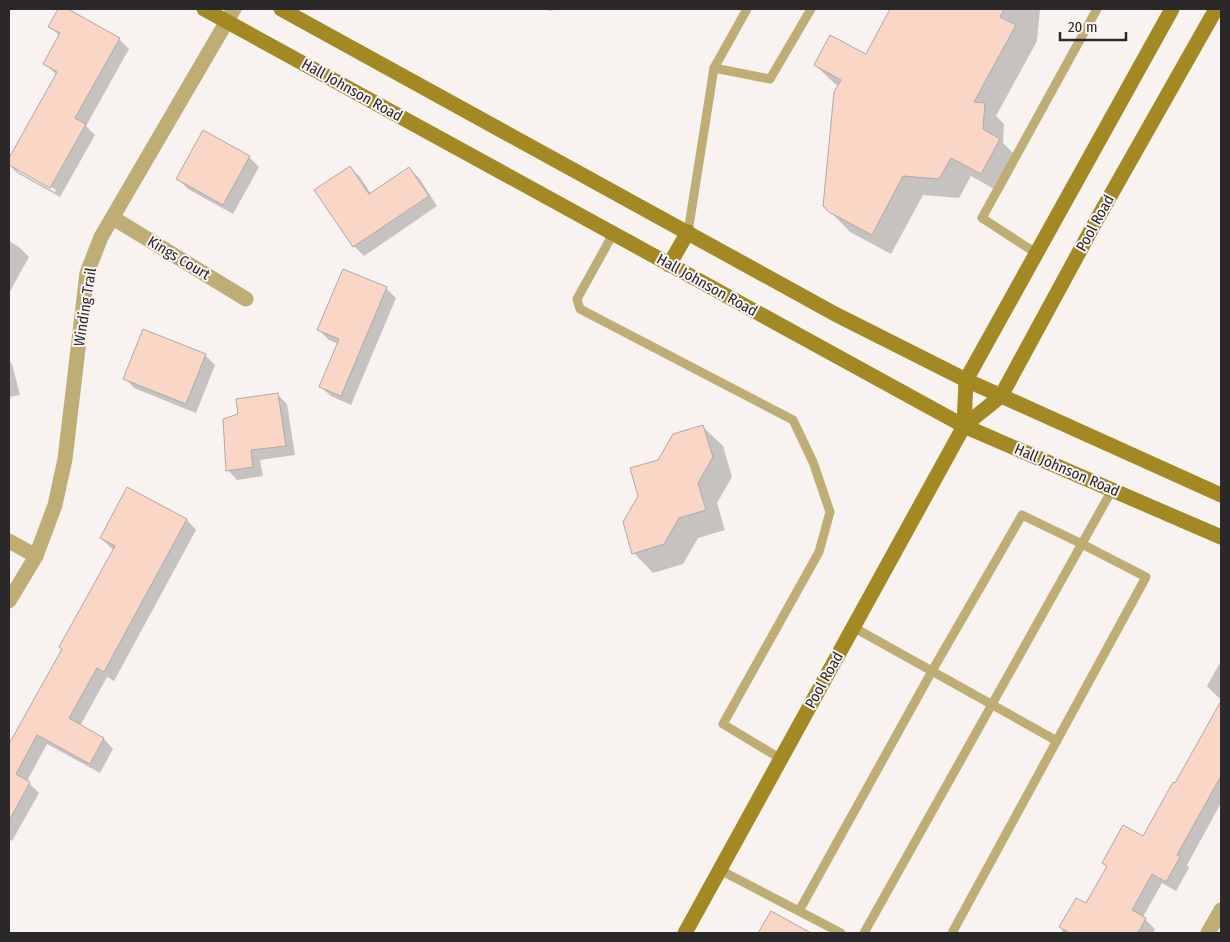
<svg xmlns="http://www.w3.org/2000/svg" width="1230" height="942" font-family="'Fira Sans Condensed',sans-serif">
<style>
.shadow{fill:#0003;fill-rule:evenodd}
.building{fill:#f9d6c6;stroke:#afaaa8}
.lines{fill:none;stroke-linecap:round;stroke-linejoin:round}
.lane{stroke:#bead74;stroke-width:9}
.street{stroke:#bead74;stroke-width:15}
.secondary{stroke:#a38924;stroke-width:15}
.labels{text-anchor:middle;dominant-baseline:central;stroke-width:4;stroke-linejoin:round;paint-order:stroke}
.street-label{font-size:15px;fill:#2a2828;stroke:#f8f3f1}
</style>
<rect width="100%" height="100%" fill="#f8f3f1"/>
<g class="shadow">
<path d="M 60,9 L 66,9 L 119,39 L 129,49 L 86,126 L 95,135 L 60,197 L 17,173 L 9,164 L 9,161 L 57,75 L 44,63 L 60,36 L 50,27 ZM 17,168 L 56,190 L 55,192 L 17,171 Z"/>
<path d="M 542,9 L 553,9 L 552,11 Z"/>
<path d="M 891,9 L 1040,9 L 1037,41 L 996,116 L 1004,124 L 1003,143 L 1019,159 L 1001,193 L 971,176 L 959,198 L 923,195 L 891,254 L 850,232 L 824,205 L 838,86 L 835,84 L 815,65 L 866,55 Z"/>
<path d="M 249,157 L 259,167 L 233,214 L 188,189 L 178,179 Z"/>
<path d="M 350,167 L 360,177 L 371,194 L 409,168 L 419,178 L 437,206 L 364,256 L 354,246 Z"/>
<path d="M 9,241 L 19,247 L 29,257 L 9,293 Z"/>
<path d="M 386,288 L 396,298 L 351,405 L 331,396 L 321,387 L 339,344 L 329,340 L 319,330 Z"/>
<path d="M 205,355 L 215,365 L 196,413 L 134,388 L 125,378 Z"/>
<path d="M 9,361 L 12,364 L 20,395 L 9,397 Z"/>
<path d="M 277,394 L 287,404 L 295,455 L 260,460 L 263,476 L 237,480 L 228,470 Z"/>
<path d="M 703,427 L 723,446 L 732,477 L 717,503 L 725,530 L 698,538 L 683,564 L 653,573 L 634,553 L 659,461 Z"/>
<path d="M 187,520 L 196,530 L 114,681 L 107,677 L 80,726 L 104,739 L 113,749 L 100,773 L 47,744 L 27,781 L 39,793 L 12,841 L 9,839 L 9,746 L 63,650 L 115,550 L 111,548 L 101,538 Z"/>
<path d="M 1221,661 L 1221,699 L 1217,696 L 1207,686 Z"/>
<path d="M 1221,703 L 1221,803 L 1187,865 L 1189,868 L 1176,891 L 1162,883 L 1143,917 L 1155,929 L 1153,933 L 1061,933 L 1063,929 L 1061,927 L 1086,905 L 1108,867 L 1103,863 L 1144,838 L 1176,785 Z"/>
</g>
<g class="building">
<path d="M 58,9 L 68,9 L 120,38 L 75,118 L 86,124 L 50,188 L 9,165 L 9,158 L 57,72 L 43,64 L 60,33 L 48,27 Z"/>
<path d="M 890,9 L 1004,9 L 1000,17 L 1016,25 L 974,102 L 985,103 L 983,129 L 1000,139 L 981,174 L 951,158 L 939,179 L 903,176 L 872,235 L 829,212 L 823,206 L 834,92 L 841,80 L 814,65 L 830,35 L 866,54 Z"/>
<path d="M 203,130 L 250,156 L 223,205 L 176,179 Z"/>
<path d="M 350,166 L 369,194 L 409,167 L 429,196 L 353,247 L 314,190 Z"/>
<path d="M 343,269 L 387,287 L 341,396 L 319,387 L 339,339 L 317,330 Z"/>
<path d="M 143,329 L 206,354 L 186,404 L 123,379 Z"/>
<path d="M 278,393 L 286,446 L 251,450 L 253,467 L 226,471 L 223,419 L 238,414 L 236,399 Z"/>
<path d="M 703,425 L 713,457 L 698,483 L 706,510 L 679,518 L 664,544 L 632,554 L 623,522 L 638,496 L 630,468 L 658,460 L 673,434 Z"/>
<path d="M 127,487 L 187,519 L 104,672 L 97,668 L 69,718 L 104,738 L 90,764 L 37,735 L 16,774 L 30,782 L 9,821 L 9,744 L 62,649 L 59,647 L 115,546 L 100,538 Z"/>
<path d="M 1221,701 L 1221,776 L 1177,855 L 1180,857 L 1166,882 L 1152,874 L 1132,910 L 1146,918 L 1138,933 L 1070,933 L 1059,927 L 1076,898 L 1086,903 L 1107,866 L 1102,863 L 1123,825 L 1143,836 L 1173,782 L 1175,783 Z"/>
<path d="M 771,911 L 811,933 L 758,933 Z"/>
</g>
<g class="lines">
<g class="lane">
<path d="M 714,68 L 770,79 L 811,9"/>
<path d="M 688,232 L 714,68 L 747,9"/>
<path d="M 613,234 L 577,299 L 580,309 L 793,420 L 813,462 L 830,512 L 819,552 L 723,724 L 781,759"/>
<path d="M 1036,253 L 982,218 L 1097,9"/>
<path d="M 853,627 L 1057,741"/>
<path d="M 720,870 L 841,933"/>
<path d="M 799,911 L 932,671 L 1022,515 L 1082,544 L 1146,577 L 952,933"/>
<path d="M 864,933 L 1112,490"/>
</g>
<g class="street">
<path d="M 113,218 L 246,299"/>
<path d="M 9,541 L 36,556"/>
<path d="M 9,601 L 36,556 L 55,505 L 65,459 L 87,273 L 101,237 L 234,9"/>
<path d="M 1208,933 L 1221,910"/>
</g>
<g class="secondary">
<path d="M 204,9 L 964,426 L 1221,537"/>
<path d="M 281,9 L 835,314 L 966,380 L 1221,495"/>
<path d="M 669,265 L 688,232"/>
<path d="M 964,426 L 966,380 L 1172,9"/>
<path d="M 685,933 L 964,426 L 1001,396 L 1096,221 L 1216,9"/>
</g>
</g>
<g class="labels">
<g class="street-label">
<text transform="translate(352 90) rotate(29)">Hall Johnson Road</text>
<text transform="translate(1095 223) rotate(-61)">Pool Road</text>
<text transform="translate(179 258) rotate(31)">Kings Court</text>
<text transform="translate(707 285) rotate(29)">Hall Johnson Road</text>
<text transform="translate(85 307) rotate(-81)">Winding Trail</text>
<text transform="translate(1067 470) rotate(23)">Hall Johnson Road</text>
<text transform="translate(824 680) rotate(-61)">Pool Road</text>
</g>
</g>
<rect width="1230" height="942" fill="none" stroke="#2a2828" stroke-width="20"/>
<path d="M1060 32v8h66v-8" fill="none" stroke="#2a2828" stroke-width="2.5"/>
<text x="1068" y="32" font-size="15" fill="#2a2828" stroke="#f8f3f1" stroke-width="4" paint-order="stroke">20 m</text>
</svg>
